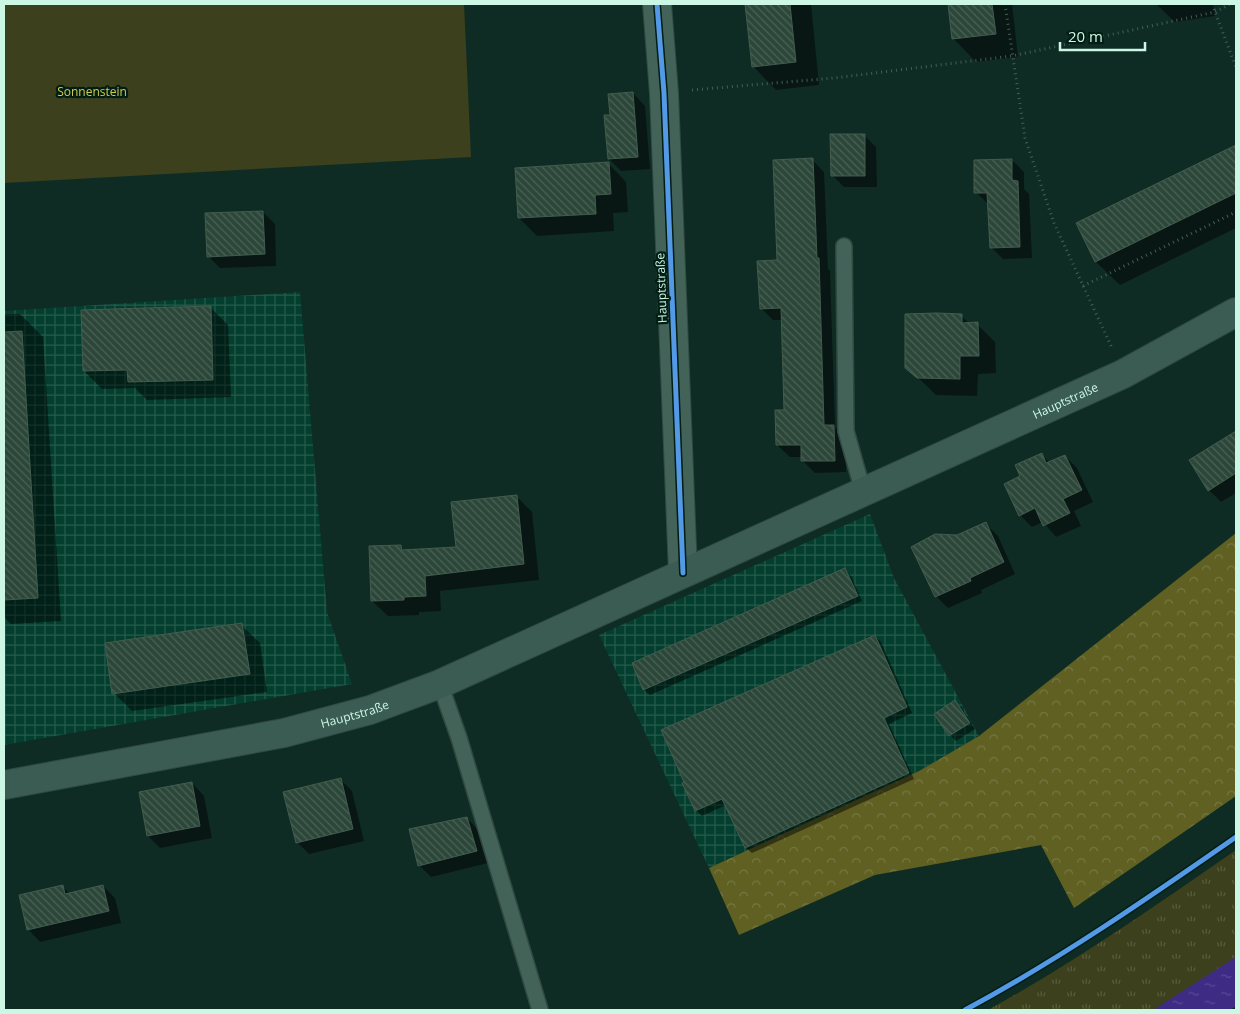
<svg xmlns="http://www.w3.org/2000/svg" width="1240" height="1014" font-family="'Open Sans',sans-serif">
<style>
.industrial{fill:url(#industrial-grid)}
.grass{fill:url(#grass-tufts)}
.forest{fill:url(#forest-crowns)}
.garden{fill:#3d401d}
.water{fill:url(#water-ripples)}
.shadow{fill:#0007}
.building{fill:url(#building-back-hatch);stroke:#445c4f}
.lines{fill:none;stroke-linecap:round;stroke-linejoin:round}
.service-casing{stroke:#304a42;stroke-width:18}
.minor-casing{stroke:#304a42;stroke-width:30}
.secondary-casing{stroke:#304a42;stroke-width:30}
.path{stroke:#435e55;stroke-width:3;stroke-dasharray:1 4;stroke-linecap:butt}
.service{stroke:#436359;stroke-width:15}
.minor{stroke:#436359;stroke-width:28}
.secondary{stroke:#3a5c52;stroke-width:28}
.cycleway-casing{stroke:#011d14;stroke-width:8}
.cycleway{stroke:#5399e6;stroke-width:5}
.labels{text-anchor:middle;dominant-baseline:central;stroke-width:4.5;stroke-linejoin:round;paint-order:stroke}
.park-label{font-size:12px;fill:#d0cc4e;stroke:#011d14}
.street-label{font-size:12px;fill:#ccf7e5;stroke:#011d14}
</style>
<defs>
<pattern id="industrial-grid" width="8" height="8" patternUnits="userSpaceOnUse" patternTransform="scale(1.25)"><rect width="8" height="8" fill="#033e2e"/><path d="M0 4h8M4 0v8" fill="none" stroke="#275b4c"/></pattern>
<pattern id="grass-tufts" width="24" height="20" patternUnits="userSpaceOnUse" patternTransform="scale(1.25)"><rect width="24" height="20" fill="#3d401d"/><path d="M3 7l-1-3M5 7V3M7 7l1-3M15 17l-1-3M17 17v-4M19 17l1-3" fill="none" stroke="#585c3e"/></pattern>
<pattern id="forest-crowns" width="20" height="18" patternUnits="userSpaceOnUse" patternTransform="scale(1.25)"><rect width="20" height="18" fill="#5f6022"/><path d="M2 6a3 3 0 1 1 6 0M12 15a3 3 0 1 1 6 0" fill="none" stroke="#757842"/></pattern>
<pattern id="water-ripples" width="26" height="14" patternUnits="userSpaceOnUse" patternTransform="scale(1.25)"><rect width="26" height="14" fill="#3e2c84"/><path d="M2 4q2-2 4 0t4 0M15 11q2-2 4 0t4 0" fill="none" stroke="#594b95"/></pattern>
<pattern id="building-back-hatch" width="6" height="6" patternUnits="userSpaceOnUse" patternTransform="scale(1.25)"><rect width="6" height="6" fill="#2c473a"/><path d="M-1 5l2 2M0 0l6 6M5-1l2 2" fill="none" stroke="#496256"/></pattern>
</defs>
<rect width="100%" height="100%" fill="#0f2c24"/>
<g class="industrial">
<path d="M 300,292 L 327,612 L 352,684 L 4,745 L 4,311 Z"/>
<path d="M 870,514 L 894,578 L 979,736 L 919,771 L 709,868 L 599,635 Z"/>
</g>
<path class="grass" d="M 1236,850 L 1236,957 L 1225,965 L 1153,1010 L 988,1010 C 1074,963 1155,906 1236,850 Z"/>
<path class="forest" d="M 1236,533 L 1236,796 L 1074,908 L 1041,845 L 875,875 L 739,935 L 709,868 L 919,771 L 979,736 Z"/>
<path class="garden" d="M 4,4 L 464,4 L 471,157 L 4,183 Z"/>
<path class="water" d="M 1236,957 L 1236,1006 L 1230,1010 L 1153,1010 Z"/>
<g class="shadow">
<path d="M 747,4 L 811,4 L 819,85 L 776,90 L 753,66 Z"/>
<path d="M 949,4 L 1012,4 L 1018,57 L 976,62 L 953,38 Z"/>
<path d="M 1156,4 L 1213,4 L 1215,16 L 1175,22 Z"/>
<path d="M 633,93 L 645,106 L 650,169 L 621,171 L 609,159 L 611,116 Z"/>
<path d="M 864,135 L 876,147 L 877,187 L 844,187 L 832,175 Z"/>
<path d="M 1236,146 L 1236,228 L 1120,285 L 1096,262 L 1078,224 Z"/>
<path d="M 812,160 L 824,172 L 828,269 L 830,271 L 835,427 L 846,438 L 846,472 L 815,473 L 803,461 L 802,457 L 790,457 L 777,445 L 785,411 L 783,320 L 773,320 L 761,308 Z"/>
<path d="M 1012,160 L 1024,172 L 1024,189 L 1029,194 L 1032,258 L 1003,259 L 991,247 L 988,204 L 976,192 Z"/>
<path d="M 608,163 L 626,182 L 628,212 L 613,213 L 614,231 L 537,236 L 519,218 Z"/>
<path d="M 263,212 L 275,224 L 276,266 L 220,268 L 208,256 Z"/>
<path d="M 210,307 L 228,325 L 231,397 L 147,400 L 135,388 L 102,389 L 84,371 Z"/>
<path d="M 4,314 L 20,314 L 43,337 L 61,621 L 11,624 L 4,617 Z"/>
<path d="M 961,316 L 970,324 L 977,324 L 995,342 L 996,373 L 978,374 L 977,396 L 936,395 L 907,367 Z"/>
<path d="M 1234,434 L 1236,436 L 1236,493 L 1221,502 L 1209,490 Z"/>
<path d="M 1041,454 L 1050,463 L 1065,456 L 1077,468 L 1093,502 L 1074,511 L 1081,526 L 1056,537 L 1043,522 L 1032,527 L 1020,515 L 1022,477 Z"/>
<path d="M 516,496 L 532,512 L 539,580 L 440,591 L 441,611 L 419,612 L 419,615 L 388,616 L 372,601 L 401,546 L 405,551 L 457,548 Z"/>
<path d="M 986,524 L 998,536 L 1015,574 L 981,590 L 982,593 L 948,608 L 936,596 L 957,537 Z"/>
<path d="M 845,570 L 851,576 L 862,601 L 650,695 L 644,690 L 633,664 Z"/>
<path d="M 241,625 L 260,643 L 267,692 L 132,711 L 114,693 Z"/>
<path d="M 875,636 L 881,642 L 912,713 L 889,724 L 914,779 L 752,853 L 746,848 L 726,805 L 702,816 L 696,810 Z"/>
<path d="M 955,702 L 961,707 L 975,729 L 956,741 L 950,735 Z"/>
<path d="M 340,779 L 352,791 L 364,841 L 309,854 L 297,842 Z"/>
<path d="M 192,783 L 204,796 L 212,838 L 160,848 L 148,836 Z"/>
<path d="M 467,818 L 479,831 L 488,863 L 431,877 L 419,865 Z"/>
<path d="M 103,886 L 115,898 L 121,923 L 40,942 L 28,929 L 63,887 L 70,894 Z"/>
</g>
<g class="building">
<path d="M 745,4 L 790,4 L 796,62 L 752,67 Z"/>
<path d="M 948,4 L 992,4 L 996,34 L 952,39 Z"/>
<path d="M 633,92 L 638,157 L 608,159 L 604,115 L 610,115 L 608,94 Z"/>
<path d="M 830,134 L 865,134 L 865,176 L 831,176 Z"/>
<path d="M 1236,145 L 1236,193 L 1095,262 L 1076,223 Z"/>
<path d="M 813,158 L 817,258 L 819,258 L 824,425 L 834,425 L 835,461 L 801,461 L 801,445 L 776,445 L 775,410 L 784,410 L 781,308 L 760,309 L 757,261 L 777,260 L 773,160 Z"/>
<path d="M 1012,159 L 1012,180 L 1018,181 L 1020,247 L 990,248 L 987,193 L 974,193 L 974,160 Z"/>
<path d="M 609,162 L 611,194 L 595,195 L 596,214 L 518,218 L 515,168 Z"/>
<path d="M 263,211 L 265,254 L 207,257 L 205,213 Z"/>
<path d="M 211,306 L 213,380 L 128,382 L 127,370 L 83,371 L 81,310 Z"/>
<path d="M 936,313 L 962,314 L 962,323 L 978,322 L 979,356 L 960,356 L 960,379 L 917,378 L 905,368 L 905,314 Z"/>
<path d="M 22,331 L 38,598 L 4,600 L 4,332 Z"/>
<path d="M 1236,431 L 1236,473 L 1208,491 L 1189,460 Z"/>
<path d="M 1042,453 L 1046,463 L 1065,455 L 1082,490 L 1063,499 L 1070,513 L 1043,526 L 1035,508 L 1019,516 L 1004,484 L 1020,476 L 1015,465 Z"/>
<path d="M 517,495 L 524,564 L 425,576 L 426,596 L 404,597 L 404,600 L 371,601 L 369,546 L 401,545 L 402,550 L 456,547 L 451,502 Z"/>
<path d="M 986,522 L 1004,562 L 970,578 L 971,581 L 935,597 L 911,547 L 935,534 L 957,535 Z"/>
<path d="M 845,568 L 858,596 L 643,690 L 632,663 Z"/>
<path d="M 242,623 L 250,674 L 112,694 L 105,643 Z"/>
<path d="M 875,635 L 907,707 L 884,718 L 909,773 L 745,848 L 722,799 L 695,811 L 682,783 L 684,782 L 661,730 Z"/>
<path d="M 955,700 L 970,723 L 949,736 L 934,714 Z"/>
<path d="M 341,778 L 353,829 L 296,843 L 283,792 Z"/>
<path d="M 192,782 L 200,826 L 147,836 L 139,792 Z"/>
<path d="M 467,817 L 477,851 L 418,866 L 409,829 Z"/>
<path d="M 63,885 L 65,894 L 103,885 L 109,911 L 27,930 L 19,895 Z"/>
</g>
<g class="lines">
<g class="service-casing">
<g id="service">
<path d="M 844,246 L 846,431 L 863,491"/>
<path d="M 440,684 L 459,738 L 540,1010"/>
</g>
</g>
<g class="minor-casing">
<path id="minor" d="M 657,4 L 664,93 L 683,573"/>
</g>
<g class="secondary-casing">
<g id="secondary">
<path id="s1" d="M 4,785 L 284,733 L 370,710 L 440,684 L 1123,374 L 1236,312"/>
</g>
</g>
<g class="path">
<path d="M 1005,4 L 1025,138 L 1054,223 L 1112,348"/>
<path d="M 1213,4 L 1215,12 L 1236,67"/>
<path d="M 692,90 L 834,78 L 1012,56 L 1215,12 L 1230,4"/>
<path d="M 1083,286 L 1236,212"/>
</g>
<use href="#service" class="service"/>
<use href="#minor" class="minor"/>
<use href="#secondary" class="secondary"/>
<g class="cycleway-casing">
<g id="cycleway">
<path d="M 657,4 L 664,93 L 683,573"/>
<path d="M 965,1010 C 1060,959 1148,898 1236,837"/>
</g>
</g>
<use href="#cycleway" class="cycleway"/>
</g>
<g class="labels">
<g class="park-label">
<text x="92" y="91">Sonnenstein</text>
</g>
<g class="street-label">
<text transform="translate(661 288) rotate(-92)">Hauptstraße</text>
<text stroke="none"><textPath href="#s1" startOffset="1135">Hauptstraße</textPath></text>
<text stroke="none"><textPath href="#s1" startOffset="358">Hauptstraße</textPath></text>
</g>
</g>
<rect width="1240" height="1014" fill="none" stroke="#ccf7e5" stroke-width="10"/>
<path d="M1060 42v8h85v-8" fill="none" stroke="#ccf7e5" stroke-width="2.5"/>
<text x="1068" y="42" font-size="15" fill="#ccf7e5" stroke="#011d14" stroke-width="4" paint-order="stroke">20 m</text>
</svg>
